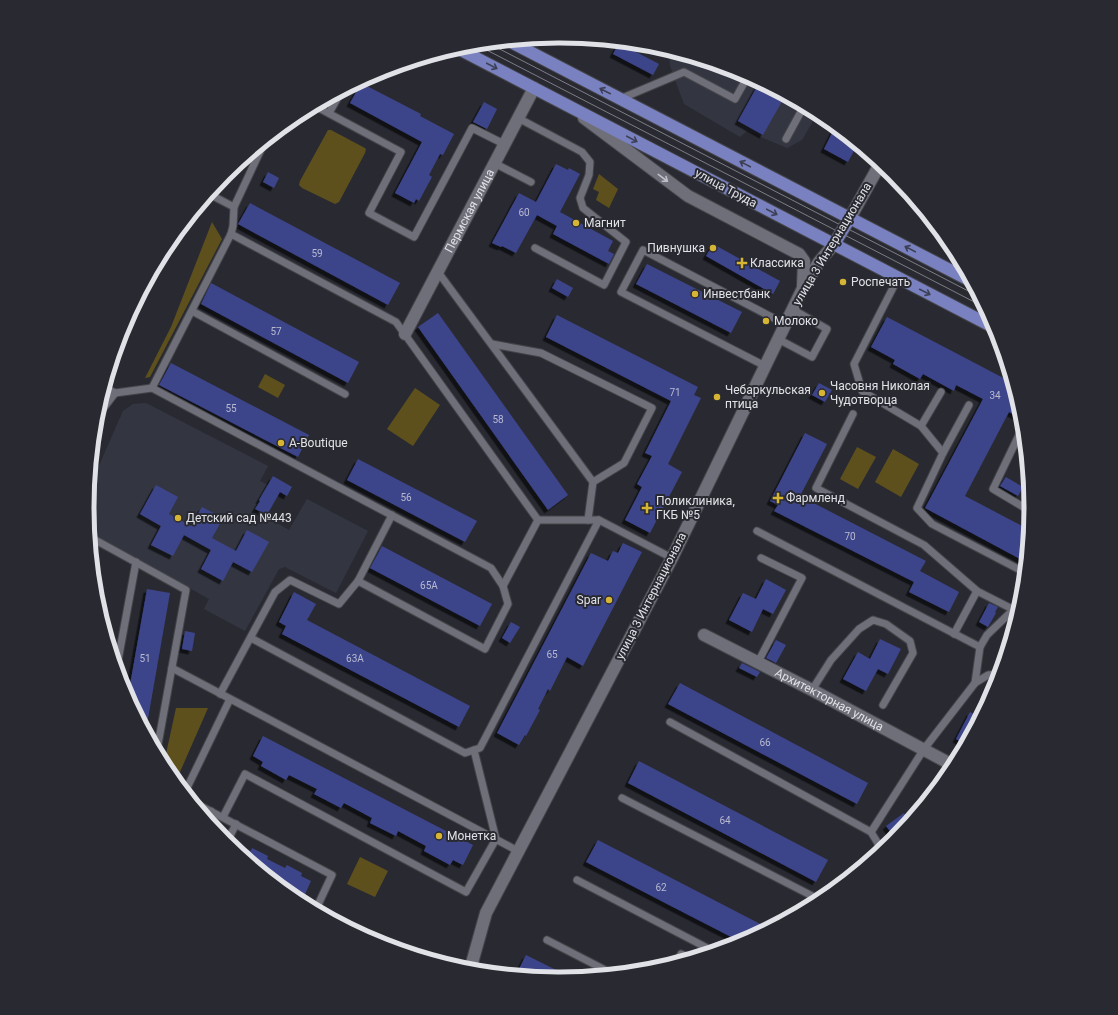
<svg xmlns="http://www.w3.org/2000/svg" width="1118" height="1015" font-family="Roboto,sans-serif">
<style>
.built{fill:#333641}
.green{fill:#5e501d}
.building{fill:#3d448a;filter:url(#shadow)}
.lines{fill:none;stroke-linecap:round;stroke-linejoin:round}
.service-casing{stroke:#44454a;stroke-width:9}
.minor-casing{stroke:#44454a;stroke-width:14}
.primary-casing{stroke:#44454a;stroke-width:14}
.service{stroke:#6e6f78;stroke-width:7}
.minor{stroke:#6e6f78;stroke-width:12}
.primary{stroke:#7981c0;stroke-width:12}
.tram{stroke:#7d7e84;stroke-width:1}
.oneway{stroke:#3d4055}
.oneway2{stroke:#bec0c6}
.poi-dot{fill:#d6b534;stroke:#292a31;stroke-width:1.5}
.labels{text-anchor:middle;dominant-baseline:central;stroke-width:4;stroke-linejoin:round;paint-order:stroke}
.number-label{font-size:10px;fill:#b8bad0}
.street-label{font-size:12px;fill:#e1e2e7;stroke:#292a31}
.poi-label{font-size:12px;fill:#e1e2e7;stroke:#292a31;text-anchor:start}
.rim{fill:none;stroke:#e1e2e7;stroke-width:5}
</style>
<defs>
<filter id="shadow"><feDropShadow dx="-3.5" dy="3.5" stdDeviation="0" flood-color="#0009"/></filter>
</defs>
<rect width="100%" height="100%" fill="#292a31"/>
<g class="built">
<path d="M 669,50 L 740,72 L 817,114 L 802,140 L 787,148 L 747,131 L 740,137 L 684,104 L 670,66 Z"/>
<path d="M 146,403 L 268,466 L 260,481 L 268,485 L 254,510 L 289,530 L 307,499 L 368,531 L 336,593 L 285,567 L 279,569 L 245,631 L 204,609 L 209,599 L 90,532 L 88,507 L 90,486 L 123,411 L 133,404 Z"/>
</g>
<g class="green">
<path d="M 328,130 L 331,130 L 363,147 L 366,149 L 365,153 L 339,202 L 335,204 L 302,188 L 299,185 L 300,181 Z"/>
<path d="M 599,174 L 618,189 L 609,208 L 596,200 L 599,192 L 593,189 Z"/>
<path d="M 212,222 L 222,239 L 150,377 L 145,378 L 171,327 Z"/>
<path d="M 265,374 L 285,385 L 278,398 L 258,387 Z"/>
<path d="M 415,388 L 440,405 L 413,446 L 387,429 Z"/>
<path d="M 857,447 L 876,457 L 858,489 L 840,479 Z"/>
<path d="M 893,449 L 919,464 L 901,497 L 875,482 Z"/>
<path d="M 176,708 L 208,708 L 176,781 L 167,769 L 164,763 Z"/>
<path d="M 360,857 L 388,871 L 375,897 L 347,884 Z"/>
</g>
<g class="building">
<path d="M 619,43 L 659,64 L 653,75 L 613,54 Z"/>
<path d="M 759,83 L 785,96 L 763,135 L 738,121 Z"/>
<path d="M 360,85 L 364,88 L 365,85 L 421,114 L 420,116 L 454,134 L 443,155 L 440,154 L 429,175 L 432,177 L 419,201 L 416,199 L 414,203 L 395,193 L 422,142 L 350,103 Z"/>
<path d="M 484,102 L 497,109 L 487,129 L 473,122 Z"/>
<path d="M 835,127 L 857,145 L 848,162 L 824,149 Z"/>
<path d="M 556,164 L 568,170 L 569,168 L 580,174 L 560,212 L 613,241 L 608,251 L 614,254 L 609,264 L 553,234 L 557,226 L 537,215 L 516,253 L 502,246 L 501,247 L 492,243 L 519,193 L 536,202 Z"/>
<path d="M 268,172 L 279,178 L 274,188 L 263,182 Z"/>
<path d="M 250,203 L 400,283 L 388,305 L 238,224 Z"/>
<path d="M 713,244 L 780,281 L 773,294 L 706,256 Z"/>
<path d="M 647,264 L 742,312 L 731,333 L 636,284 Z"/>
<path d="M 557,279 L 573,288 L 568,297 L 552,288 Z"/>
<path d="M 211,283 L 359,362 L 348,383 L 201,304 Z"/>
<path d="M 438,313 L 568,495 L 548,510 L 418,327 Z"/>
<path d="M 557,315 L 698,387 L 694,395 L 701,398 L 668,464 L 682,472 L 650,533 L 625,520 L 642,487 L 637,484 L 652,456 L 645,453 L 671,401 L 546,337 Z"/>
<path d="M 887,317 L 1011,382 L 1022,419 L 1009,412 L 965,496 L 1028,529 L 1026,552 L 1022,560 L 925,508 L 983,399 L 956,385 L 954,391 L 923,374 L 920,379 L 893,364 L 895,360 L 871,347 Z"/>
<path d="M 171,363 L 309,435 L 298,457 L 159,385 Z"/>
<path d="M 819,383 L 832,390 L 825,402 L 812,395 Z"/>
<path d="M 805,433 L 827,444 L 800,496 L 926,561 L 920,571 L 959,592 L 949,612 L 909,592 L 914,582 L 774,511 L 778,505 L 770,501 Z"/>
<path d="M 358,459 L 477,521 L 465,542 L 347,480 Z"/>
<path d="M 273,476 L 292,487 L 287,496 L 280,492 L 267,515 L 255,509 L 260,501 L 259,500 Z"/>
<path d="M 1006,477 L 1023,487 L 1018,496 L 1000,486 Z"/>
<path d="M 156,485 L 178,497 L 169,514 L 191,526 L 202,507 L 223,518 L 212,538 L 236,551 L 247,530 L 269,542 L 252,572 L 233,562 L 223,581 L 201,569 L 211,550 L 184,535 L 173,556 L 151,545 L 161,526 L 140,514 Z"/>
<path d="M 623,543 L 642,552 L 583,666 L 567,657 L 550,691 L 548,689 L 538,709 L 540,710 L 526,736 L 525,735 L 519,745 L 497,733 L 591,553 L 608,561 L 613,551 L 618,553 Z"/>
<path d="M 382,546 L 492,604 L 480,626 L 370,568 Z"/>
<path d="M 766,579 L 786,590 L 773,614 L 763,609 L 752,632 L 729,620 L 743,593 L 756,599 Z"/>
<path d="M 147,589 L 170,593 L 146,730 L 128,696 Z"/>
<path d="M 294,592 L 316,604 L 307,620 L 470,706 L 459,727 L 282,634 L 286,626 L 279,622 Z"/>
<path d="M 989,603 L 998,607 L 995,612 L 996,613 L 988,627 L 979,622 Z"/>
<path d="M 511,622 L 520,627 L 510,643 L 502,638 Z"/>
<path d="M 185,631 L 195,633 L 192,651 L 182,649 Z"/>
<path d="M 880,639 L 901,649 L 888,674 L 878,669 L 866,691 L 843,679 L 858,652 L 870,659 Z"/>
<path d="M 776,640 L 786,645 L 776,663 L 766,658 Z"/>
<path d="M 742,663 L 760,672 L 757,677 L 739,668 Z"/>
<path d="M 680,683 L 868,783 L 857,804 L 668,704 Z"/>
<path d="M 970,712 L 979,717 L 965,744 L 956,739 Z"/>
<path d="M 263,736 L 473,845 L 463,865 L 453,860 L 450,865 L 424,851 L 426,846 L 398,831 L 396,836 L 370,823 L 372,818 L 344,803 L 341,808 L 314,794 L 317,789 L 289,775 L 286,780 L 261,766 L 263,762 L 253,756 Z"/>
<path d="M 639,761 L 828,860 L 816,882 L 628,783 Z"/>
<path d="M 904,813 L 909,820 L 895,838 L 886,826 Z"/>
<path d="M 598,840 L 768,928 L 741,942 L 669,905 L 586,862 Z"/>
<path d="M 234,843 L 251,851 L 252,848 L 268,856 L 267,859 L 285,868 L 287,865 L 302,873 L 301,876 L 311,881 L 302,901 L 296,898 L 232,846 Z"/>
<path d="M 526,955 L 572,978 L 559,979 L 516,975 Z"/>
</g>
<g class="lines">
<g class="service-casing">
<g id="service">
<path d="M 525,50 L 531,39"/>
<path d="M 620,99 L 684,72 L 735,99 L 748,76"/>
<path d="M 315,106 L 401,152 L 369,213 L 414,237 L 472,128 L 504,144"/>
<path d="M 329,113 L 341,92"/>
<path d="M 518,118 L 582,152 L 590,162 L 589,175 L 580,198 L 583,208 L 626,242 L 604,285 L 535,248"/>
<path d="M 786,139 L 804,106"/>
<path d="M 494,163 L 531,182"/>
<path d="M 209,194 L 234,207 L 233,226 L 231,234 L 152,388 L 491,568 L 503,586 L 508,604 L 485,649 L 358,581"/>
<path d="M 234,207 L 264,143"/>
<path d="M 231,234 L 396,322 L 538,520"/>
<path d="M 438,272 L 593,482 L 588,520"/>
<path d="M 898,278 L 854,364 L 862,391 L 921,426 L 943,453 L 917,508 L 932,524 L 1024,572"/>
<path d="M 192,311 L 345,394"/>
<path d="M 778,339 L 812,357 L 827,329 L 792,309"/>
<path d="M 492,344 L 541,353 L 652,408 L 624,463 L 593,482"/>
<path d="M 765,366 L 621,292 L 643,250 L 785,324"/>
<path d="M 105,388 L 115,393 L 152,388"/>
<path d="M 853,414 L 816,488 L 924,545 L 977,591 L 1018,612"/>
<path d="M 96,424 L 102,410 L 115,393"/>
<path d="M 921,426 L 941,392"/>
<path d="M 1024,437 L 1019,435 L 993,489 L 1030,511"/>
<path d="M 943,453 L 969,405"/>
<path d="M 757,531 L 980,647"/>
<path d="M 90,537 L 186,590 L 157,750"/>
<path d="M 503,586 L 538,520 L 599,520 L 672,558"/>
<path d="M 954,634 L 977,591"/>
<path d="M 251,638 L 465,753 L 480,748 L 599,520"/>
<path d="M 758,662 L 802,578 L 761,558"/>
<path d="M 117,666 L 136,562"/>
<path d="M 172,668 L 518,851"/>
<path d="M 975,683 L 980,647 L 987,635 L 1013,610 L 1017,609"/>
<path d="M 812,690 L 831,660 L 859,629 L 873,620 L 886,624 L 910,641 L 913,653 L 883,705"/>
<path d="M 220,694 L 275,592 L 290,580 L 339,604 L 358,581 L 392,515"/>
<path d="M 670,722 L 871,832 L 882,850"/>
<path d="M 185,792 L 230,699"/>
<path d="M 622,798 L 820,900"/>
<path d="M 193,802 L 332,875 L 316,909"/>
<path d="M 223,817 L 245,774 L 466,892 L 496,839 L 474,750"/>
<path d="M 208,819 L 211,811"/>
<path d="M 871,832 L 924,749 L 975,683 L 988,675 L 997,674 L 999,674"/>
<path d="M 227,842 L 236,824"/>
<path d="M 577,880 L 713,951"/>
<path d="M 547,940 L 613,974"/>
<path d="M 677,962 L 681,954 L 690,958"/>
</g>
</g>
<g class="minor-casing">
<g id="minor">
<path d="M 584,118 L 688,196 L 799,254 L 804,261 L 803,286"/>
<path d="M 850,218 L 880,164"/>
<path id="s1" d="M 405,334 L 534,88"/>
<path id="s2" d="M 704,635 L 812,690 L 945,761 L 953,766"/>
<path d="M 470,970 L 486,913 L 672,558 L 803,288 L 819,262 L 834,244"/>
</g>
</g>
<g class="primary-casing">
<g id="primary">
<path d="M 509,41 L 969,280"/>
<path d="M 457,48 L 995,328"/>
<path d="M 834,244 L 850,218"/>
</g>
</g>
<use href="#service" class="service"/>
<use href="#minor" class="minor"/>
<use href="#primary" class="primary"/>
<g class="tram">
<path d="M 488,43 L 978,296"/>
<path d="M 475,44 L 984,307"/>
</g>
</g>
<defs><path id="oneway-shaft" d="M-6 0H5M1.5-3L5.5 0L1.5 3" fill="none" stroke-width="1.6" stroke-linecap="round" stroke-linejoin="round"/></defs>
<g class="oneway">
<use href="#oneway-shaft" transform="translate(492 66) rotate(28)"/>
<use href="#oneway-shaft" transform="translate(605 91) rotate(-153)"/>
<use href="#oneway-shaft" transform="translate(632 139) rotate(28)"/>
<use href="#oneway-shaft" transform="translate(745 164) rotate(-152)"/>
<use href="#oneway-shaft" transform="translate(772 212) rotate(28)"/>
<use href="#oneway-shaft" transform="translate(910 249) rotate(-152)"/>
<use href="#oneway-shaft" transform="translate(925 292) rotate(27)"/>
</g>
<use class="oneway2" href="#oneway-shaft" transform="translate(663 178) rotate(37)"/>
<g class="poi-dot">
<circle cx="576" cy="223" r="4"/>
<circle cx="713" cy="248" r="4"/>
<path d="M740 257h4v4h4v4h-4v4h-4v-4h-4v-4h4z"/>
<circle cx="843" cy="282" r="4"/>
<circle cx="695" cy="294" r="4"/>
<circle cx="766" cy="321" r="4"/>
<circle cx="822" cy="393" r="4"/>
<circle cx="717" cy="397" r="4"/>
<circle cx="281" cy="443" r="4"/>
<path d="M776 492h4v4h4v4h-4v4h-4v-4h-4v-4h4z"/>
<path d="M645 502h4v4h4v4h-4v4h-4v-4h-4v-4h4z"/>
<circle cx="178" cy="518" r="4"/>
<circle cx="609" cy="600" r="4"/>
<circle cx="439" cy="836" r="4"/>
</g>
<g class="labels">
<g class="number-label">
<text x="524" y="212">60</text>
<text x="317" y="253">59</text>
<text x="276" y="331">57</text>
<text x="675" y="392">71</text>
<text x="995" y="395">34</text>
<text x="231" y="408">55</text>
<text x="498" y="419">58</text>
<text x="406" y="497">56</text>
<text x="850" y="536">70</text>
<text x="429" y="585">65А</text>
<text x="552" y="654">65</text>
<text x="145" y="658">51</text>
<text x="355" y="658">63А</text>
<text x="765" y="742">66</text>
<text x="725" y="820">64</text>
<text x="661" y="887">62</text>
</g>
<g class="street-label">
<text transform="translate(726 188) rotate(28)">улица Труда</text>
<text stroke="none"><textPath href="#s1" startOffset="139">Пермская улица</textPath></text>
<text transform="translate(832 244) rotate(-59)">улица 3 Интернационала</text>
<text transform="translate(651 596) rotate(-63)">улица 3 Интернационала</text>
<text stroke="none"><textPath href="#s2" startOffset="141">Архитекторная улица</textPath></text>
</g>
<g class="poi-label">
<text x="584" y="223">Магнит</text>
<text x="705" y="248" text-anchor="end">Пивнушка</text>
<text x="750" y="263">Классика</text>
<text x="851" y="282">Роспечать</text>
<text x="703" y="294">Инвестбанк</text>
<text x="774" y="321">Молоко</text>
<text x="830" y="386">Часовня Николая<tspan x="830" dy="14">Чудотворца</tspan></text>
<text x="725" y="390">Чебаркульская<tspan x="725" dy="14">птица</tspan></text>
<text x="289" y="443">A-Boutique</text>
<text x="786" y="498">Фармленд</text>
<text x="656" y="501">Поликлиника,<tspan x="656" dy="14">ГКБ №5</tspan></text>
<text x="186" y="518">Детский сад №443</text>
<text x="601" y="600" text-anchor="end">Spar</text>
<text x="447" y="836">Монетка</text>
</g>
</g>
<path d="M0 0H1118V1015H0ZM558 43H560A464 464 0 0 1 1024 507V508A464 464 0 0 1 560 972H558A464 464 0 0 1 94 508V507A464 464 0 0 1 558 43Z" fill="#292a31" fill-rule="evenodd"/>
<path class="rim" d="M558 43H560A464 464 0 0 1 1024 507V508A464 464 0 0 1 560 972H558A464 464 0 0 1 94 508V507A464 464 0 0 1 558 43Z"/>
</svg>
